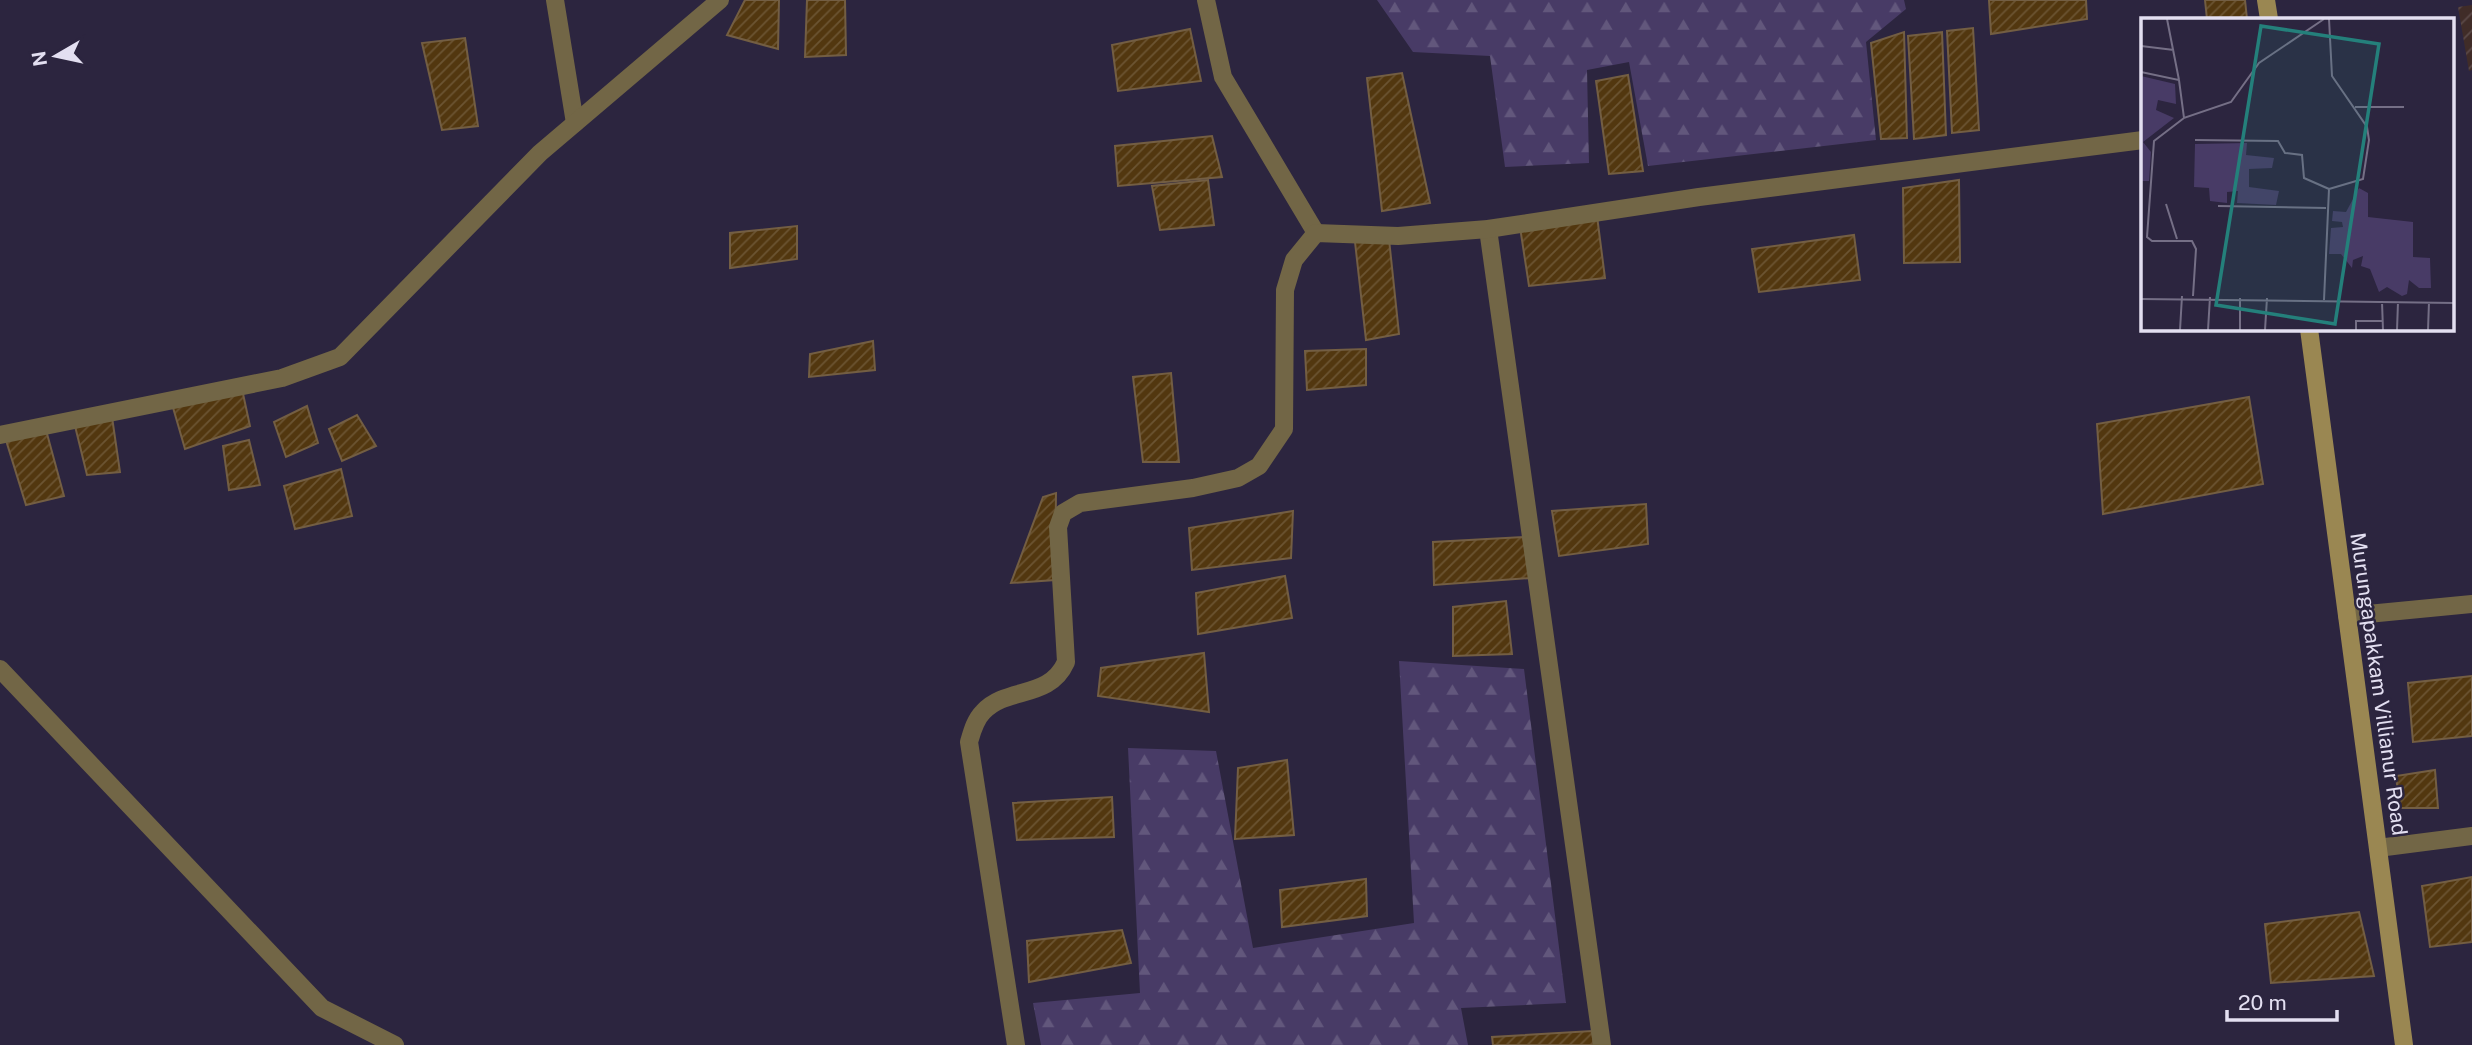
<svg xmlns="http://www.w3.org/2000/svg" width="2472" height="1045" font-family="'Public Sans',sans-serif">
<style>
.industrial{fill:url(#industrial-furrows)}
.forest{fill:url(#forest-firs)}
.building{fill:url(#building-hatch);stroke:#735e43;stroke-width:2}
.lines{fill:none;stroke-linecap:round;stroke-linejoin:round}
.service{stroke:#726646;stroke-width:18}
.minor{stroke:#726646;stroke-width:18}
.secondary{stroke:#9a8752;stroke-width:18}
.labels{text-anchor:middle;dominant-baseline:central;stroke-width:5;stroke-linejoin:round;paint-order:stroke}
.street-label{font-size:21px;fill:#e3dff1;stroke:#2c253f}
.inset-road{fill:none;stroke:#756f86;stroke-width:2}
.view{fill:#24807b;fill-opacity:0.15;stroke:#24807b;stroke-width:3.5}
.inset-edge{fill:none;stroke:#e3dff1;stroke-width:3.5}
</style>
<defs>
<pattern id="industrial-furrows" width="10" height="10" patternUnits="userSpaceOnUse" patternTransform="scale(1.75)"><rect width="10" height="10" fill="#402c28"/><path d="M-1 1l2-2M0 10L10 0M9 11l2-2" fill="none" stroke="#5b4a48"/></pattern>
<pattern id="forest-firs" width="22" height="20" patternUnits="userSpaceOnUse" patternTransform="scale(1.75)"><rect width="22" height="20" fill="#483b66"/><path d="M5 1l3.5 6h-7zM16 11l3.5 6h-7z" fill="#62577c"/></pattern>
<pattern id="building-hatch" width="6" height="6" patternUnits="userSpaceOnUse" patternTransform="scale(1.75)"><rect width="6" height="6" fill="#52370f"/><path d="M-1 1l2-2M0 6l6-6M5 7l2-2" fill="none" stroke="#6b5432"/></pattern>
</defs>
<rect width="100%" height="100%" fill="#2c253f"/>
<path class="industrial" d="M 2472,5 L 2472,70 L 2469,71 L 2458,7 Z"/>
<g class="forest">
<path d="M 1377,0 L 1904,0 L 1906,9 L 1866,42 L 1876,140 L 1648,166 L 1629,62 L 1587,70 L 1589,163 L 1505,167 L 1490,56 L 1413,52 Z"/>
<path d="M 1399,661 L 1524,669 L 1566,1003 L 1461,1008 L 1468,1045 L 1041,1045 L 1033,1003 L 1140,993 L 1128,748 L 1216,751 L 1253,948 L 1414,923 Z"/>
</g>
<g class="building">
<path d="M 745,0 L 779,0 L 778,49 L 727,35 Z"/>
<path d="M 807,0 L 845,0 L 846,55 L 805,57 Z"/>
<path d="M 1989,0 L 2086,0 L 2087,19 L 1991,34 Z"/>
<path d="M 2205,0 L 2245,0 L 2247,19 L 2207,19 Z"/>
<path d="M 1973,28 L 1979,130 L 1952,133 L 1947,31 Z"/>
<path d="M 1190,29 L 1201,81 L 1118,91 L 1112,45 Z"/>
<path d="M 1904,32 L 1907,138 L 1881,139 L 1871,43 Z"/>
<path d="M 1942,32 L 1946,135 L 1914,139 L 1908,36 Z"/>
<path d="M 465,38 L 478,126 L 442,130 L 422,43 Z"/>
<path d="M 1402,73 L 1430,203 L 1382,211 L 1367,78 Z"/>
<path d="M 1628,75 L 1643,171 L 1609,174 L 1596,81 Z"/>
<path d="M 1212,136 L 1222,177 L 1118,186 L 1115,146 Z"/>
<path d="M 1208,180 L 1214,225 L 1160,230 L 1152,186 Z"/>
<path d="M 1959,180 L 1960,262 L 1904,263 L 1903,188 Z"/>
<path d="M 1597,216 L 1605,278 L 1529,286 L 1520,227 Z"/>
<path d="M 797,226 L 797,259 L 730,268 L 730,233 Z"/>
<path d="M 1854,235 L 1860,280 L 1759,292 L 1752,249 Z"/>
<path d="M 1389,239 L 1399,334 L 1366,340 L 1355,242 Z"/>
<path d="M 873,341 L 875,370 L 809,377 L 810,354 Z"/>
<path d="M 1366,349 L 1366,385 L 1307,390 L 1305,351 Z"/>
<path d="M 1171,373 L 1179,462 L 1143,462 L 1133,377 Z"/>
<path d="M 242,389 L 250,426 L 185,449 L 172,404 Z"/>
<path d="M 2249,397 L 2263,484 L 2103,514 L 2097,424 Z"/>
<path d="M 307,406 L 318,443 L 286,457 L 274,422 Z"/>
<path d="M 357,415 L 376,446 L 342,461 L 329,429 Z"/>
<path d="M 112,417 L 120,472 L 87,475 L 75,426 Z"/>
<path d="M 46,430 L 64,496 L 26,505 L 5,437 Z"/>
<path d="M 249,440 L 260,485 L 229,490 L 223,446 Z"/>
<path d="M 341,469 L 352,516 L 295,529 L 284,486 Z"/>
<path d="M 1056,493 L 1055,580 L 1011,583 L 1043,497 Z"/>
<path d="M 1646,504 L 1648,544 L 1559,556 L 1552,511 Z"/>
<path d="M 1293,511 L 1291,558 L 1192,570 L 1189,528 Z"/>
<path d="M 1523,537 L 1531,578 L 1434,585 L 1433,542 Z"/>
<path d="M 1285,576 L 1292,618 L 1198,634 L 1196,593 Z"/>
<path d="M 1506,601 L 1512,654 L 1453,656 L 1453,607 Z"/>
<path d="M 1204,653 L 1209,712 L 1098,696 L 1101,668 Z"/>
<path d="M 2472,676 L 2472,736 L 2413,742 L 2408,683 Z"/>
<path d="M 1287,760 L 1294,835 L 1235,839 L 1238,768 Z"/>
<path d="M 2435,770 L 2438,808 L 2400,808 L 2396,776 Z"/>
<path d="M 1112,797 L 1114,837 L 1017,840 L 1013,803 Z"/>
<path d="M 2472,877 L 2472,942 L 2430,947 L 2422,886 Z"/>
<path d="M 1366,879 L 1367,916 L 1282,927 L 1280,890 Z"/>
<path d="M 2359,912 L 2374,976 L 2271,983 L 2265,924 Z"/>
<path d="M 1122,930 L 1131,963 L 1029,982 L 1027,941 Z"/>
<path d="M 1592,1031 L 1594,1045 L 1493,1045 L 1492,1037 Z"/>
</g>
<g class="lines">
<path class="service" d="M 555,0 L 575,123"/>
<g class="minor">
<path d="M 1206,0 L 1223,77 L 1316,233"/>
<path d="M 1488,229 L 1602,1045"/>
<path d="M 0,435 L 282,378 L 340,357 L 540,153 L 720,0"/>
<path d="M 2347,616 L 2472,604"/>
<path d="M 0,669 L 322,1008 L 395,1045"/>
<path d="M 2378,848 L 2472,836"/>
<path d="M 1016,1045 L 969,742 C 972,732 975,720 983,712 C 1007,686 1049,700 1066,662 L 1058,527 L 1063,513 L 1080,503 L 1193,488 L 1238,478 L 1259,466 L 1284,429 L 1285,290 L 1294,260 L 1316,233 L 1398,236 L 1488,229 L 1699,197 L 2143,140"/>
</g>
<g class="secondary">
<path d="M 2266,0 L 2269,19"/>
<path d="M 2309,329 L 2404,1045"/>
</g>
</g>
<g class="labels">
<g class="street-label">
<text transform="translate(2379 684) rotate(82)">Murungapakkam Villianur Road</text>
</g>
</g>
<g transform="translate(2141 18)">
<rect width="313" height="313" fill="#2c253f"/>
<path d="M 0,58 L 34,66 L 35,86 L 17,82 L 15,92 L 33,100 L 2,124 L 10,134 L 8,163 L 0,163 ZM 106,125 L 105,137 L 133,140 L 131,150 L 108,151 L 108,169 L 138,173 L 135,187 L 96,185 L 97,173 L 86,174 L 86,185 L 69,183 L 68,170 L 53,169 L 54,126 ZM 218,170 L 227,175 L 227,199 L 272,204 L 272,239 L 289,240 L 290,270 L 278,270 L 268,262 L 266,276 L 261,278 L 246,269 L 238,274 L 229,251 L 220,248 L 222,238 L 212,242 L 211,250 L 200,236 L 188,236 L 190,210 L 202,209 L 201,204 L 191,203 L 192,193 L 205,194 Z" fill="#483b66"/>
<path class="inset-road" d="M 26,1 L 38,62M 0,28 L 33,32M 0,54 L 38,62 L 43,100 L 90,84 L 118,45 L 183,1M 214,89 L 263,89M 43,100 L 13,123 L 6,219 L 11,223 L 51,223 L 55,231 L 52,278M 54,122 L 137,123 L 144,135 L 161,137 L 163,160 L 188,171 L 183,282M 188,171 L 222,161 L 228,122 L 226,109 L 191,58 L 188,1M 25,186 L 36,221M 77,188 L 185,190M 0,281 L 314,285M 241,284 L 242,312M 39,312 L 41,278M 67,312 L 69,279M 99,312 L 99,280M 124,312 L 126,280M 215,312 L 215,303 L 242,303M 256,312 L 257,284M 287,312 L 288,284"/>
<path class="view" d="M 120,8 L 238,26 L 194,306 L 75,287 Z"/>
<rect width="313" height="313" class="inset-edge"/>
</g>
<g transform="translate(56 56) rotate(261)" stroke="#2c253f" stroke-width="5" paint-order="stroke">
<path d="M0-5L12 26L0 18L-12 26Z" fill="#e3dff1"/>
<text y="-10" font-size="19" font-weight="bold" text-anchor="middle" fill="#e3dff1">N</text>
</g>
<path d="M2227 1010v10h110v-10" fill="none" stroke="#e3dff1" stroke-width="3.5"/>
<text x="2238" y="1010" font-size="21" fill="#e3dff1" stroke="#2c253f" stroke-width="5" paint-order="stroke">20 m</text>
</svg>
